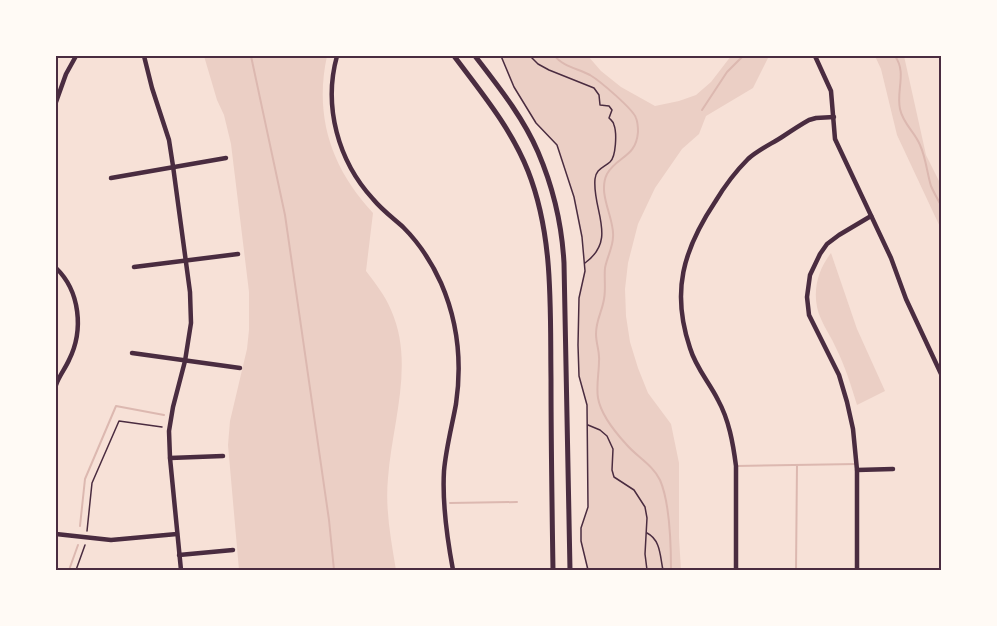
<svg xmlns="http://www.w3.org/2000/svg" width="997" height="626" font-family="'Titillium Web',sans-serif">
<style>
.green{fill:#ebcfc5}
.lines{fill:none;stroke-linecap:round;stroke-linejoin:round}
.stream{stroke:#dcb8b0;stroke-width:2}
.path{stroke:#4a2c40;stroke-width:1.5}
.minor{stroke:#4a2c40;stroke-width:4.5}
.tertiary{stroke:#4a2c40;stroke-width:5}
.neatline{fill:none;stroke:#4a2c40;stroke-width:2}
</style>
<rect width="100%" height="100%" fill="#f7e1d7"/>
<g class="green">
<path d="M 204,56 L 327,56 C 314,116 331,168 373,213 L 366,271 C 375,283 385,295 391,310 C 415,363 392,423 388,478 C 385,509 391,540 396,570 L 239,570 L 228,445 L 230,421 L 247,349 L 249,330 L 249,292 L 231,144 L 224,115 L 217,100 Z"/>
<path d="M 501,56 L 588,56 L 601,71 L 621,87 L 655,106 L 679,101 L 696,95 L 711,82 L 731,56 L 769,56 L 753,88 L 706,116 L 699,134 L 682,149 L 655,188 L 638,224 L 628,263 L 625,289 L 626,316 L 630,342 L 638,368 L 648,393 L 671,424 L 679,463 L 679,538 L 681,570 L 588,570 L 581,541 L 581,528 L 588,507 L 587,405 L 579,376 L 578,345 L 579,298 L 585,271 L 582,237 L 574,197 L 557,145 L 536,123 L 514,87 Z"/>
<path d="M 875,56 L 904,56 L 926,155 L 941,185 L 941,229 L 897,135 L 881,69 Z"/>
<path d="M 831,253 L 857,329 L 885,391 L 857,405 C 851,385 845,366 836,348 C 832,338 825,329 821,319 C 811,297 816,272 831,253 Z"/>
</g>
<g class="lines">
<g class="stream">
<path d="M 251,56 L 285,215 L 329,520 L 334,570"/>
<path d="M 555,56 C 562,66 579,69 590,75 C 600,81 633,109 636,118 C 638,123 638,127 638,132 C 636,158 617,156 607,174 C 597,194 615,219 613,237 C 613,247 607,257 605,268 C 604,278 606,289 604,299 C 602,312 596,320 596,334 C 596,344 600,352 599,361 C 599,373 596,386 598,398 C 601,415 615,432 626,444 C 637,457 653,465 660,480 C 670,503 671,545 671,570"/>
<path d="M 895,56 C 907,73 896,90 900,109 C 903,124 915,132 920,145 C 926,158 927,173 931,186 C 934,193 938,200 942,207"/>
<path d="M 702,110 L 727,72 L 743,56"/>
<path d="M 736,466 L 857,464"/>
<path d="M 450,503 L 517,502"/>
<path d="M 80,526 L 85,479 L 116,406 L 164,415"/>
<path d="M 69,570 L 78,545"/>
<path d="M 796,570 L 797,465"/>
</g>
<g class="path">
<path d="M 501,56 L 514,87 L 536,123 L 557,145 L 574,197 L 582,237 L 585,271 L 579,298 L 578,345 L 579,376 L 587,405 L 588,507 L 581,528 L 581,541 L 588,570"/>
<path d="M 530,56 L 538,64 L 549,70 L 594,88 L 599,95 L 600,105 L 609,106 L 612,110 L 609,118 C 612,121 613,121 614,125 C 617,133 616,157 610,162 C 603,168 596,169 595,179 C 592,210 618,239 585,263"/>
<path d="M 588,425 L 600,430 L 607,436 L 613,449 L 612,470 L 614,477 L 634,490 L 645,507 L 647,518 L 645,554 L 647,570"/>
<path d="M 87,531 L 92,483 L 119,421 L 162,427"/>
<path d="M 647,533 C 661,540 660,557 663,570"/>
<path d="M 76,570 L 85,545"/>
</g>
<g class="minor">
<path d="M 144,56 L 152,88 L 169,140 L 173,166 L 190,292 L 191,323 L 185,361 L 173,407 L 169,431 L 170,458 L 181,570"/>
<path d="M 337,56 C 323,106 338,161 373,199 C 382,210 393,218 403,227 C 419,243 432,263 441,283 C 458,322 462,363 456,404 C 452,426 446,448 444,471 C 442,505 447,538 453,570"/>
<path d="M 815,56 L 831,91 L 835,139 L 891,258 L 906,299 L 942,376"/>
<path d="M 56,102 L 66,74 L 76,56"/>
<path d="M 111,178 L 226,158"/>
<path d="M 134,267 L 238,254"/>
<path d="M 56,268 C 80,291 84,330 69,360 C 65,369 59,376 56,385"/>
<path d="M 132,353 L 240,368"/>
<path d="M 170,458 L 223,456"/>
<path d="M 857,470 L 893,469"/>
<path d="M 56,534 L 111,540 L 177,534"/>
<path d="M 179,555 L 233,550"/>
<path d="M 736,570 L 736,466 C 733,443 729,420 718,400 C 709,382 696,368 690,348 C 671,292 683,250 715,202 C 724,187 735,172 748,159 C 758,150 771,144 782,137 C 791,131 800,125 809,120 L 816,118 L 834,117"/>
<path d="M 857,570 L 857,470 L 853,429 L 847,402 L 839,375 L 809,315 L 807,297 L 810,275 L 820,254 L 827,244 L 839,235 L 871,216"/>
</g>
<g class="tertiary">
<path d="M 454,56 C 481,92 511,128 528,171 C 554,237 550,309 551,379 C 551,443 552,507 553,570"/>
<path d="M 475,56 C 498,86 523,117 538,152 C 553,187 562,226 564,263 L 570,570"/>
</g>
</g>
<rect width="997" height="626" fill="none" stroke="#fffaf5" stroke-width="114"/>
<rect x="57" y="57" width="883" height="512" class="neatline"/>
</svg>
